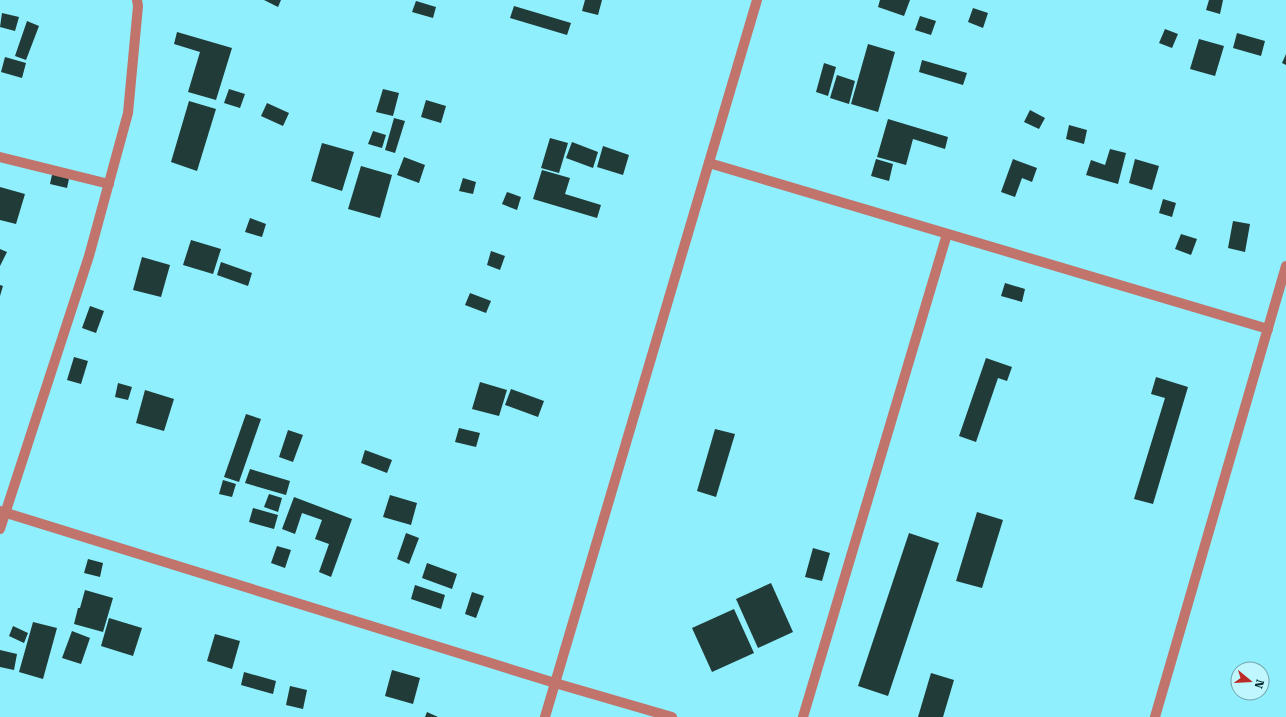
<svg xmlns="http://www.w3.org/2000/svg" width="1286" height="717" font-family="'Roboto Serif',serif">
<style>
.building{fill:#213b38}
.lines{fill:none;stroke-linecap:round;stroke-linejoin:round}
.minor{stroke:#c1746b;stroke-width:10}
</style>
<rect width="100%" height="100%" fill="#8feffc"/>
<g class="building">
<path d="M 264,0 L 281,0 L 278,7 Z"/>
<path d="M 585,0 L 602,0 L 598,15 L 582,11 Z"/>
<path d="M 880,0 L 910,0 L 904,16 L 878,7 Z"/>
<path d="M 1209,0 L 1223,0 L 1220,14 L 1206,10 Z"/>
<path d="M 416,1 L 436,7 L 433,18 L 412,12 Z"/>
<path d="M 514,6 L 571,23 L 567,35 L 510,18 Z"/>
<path d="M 973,8 L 988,13 L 983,28 L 968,22 Z"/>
<path d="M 2,13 L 19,17 L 15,31 L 0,27 Z"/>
<path d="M 920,16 L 936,21 L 931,35 L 915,30 Z"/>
<path d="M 27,21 L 39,26 L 26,60 L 15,56 Z"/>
<path d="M 1165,29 L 1178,34 L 1172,48 L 1159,43 Z"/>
<path d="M 177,32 L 232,48 L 216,100 L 188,92 L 200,52 L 174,44 Z"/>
<path d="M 1237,33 L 1265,41 L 1261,56 L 1233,48 Z"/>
<path d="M 1199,39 L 1224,46 L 1215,76 L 1190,69 Z"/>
<path d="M 868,44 L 895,52 L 878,112 L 851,104 Z"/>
<path d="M 1286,54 L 1286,65 L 1282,63 Z"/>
<path d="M 5,57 L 26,63 L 22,78 L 1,72 Z"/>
<path d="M 922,60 L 967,73 L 963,85 L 919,72 Z"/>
<path d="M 824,63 L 836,67 L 828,96 L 816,92 Z"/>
<path d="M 837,75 L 855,81 L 849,104 L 830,98 Z"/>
<path d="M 229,89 L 245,94 L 240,108 L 224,103 Z"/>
<path d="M 383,89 L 399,93 L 393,116 L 376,112 Z"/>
<path d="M 426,100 L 446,106 L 441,123 L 421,117 Z"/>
<path d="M 189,101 L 216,109 L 197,171 L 171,162 Z"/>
<path d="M 267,103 L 289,113 L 283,126 L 261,116 Z"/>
<path d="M 1030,110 L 1045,118 L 1039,129 L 1024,122 Z"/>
<path d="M 394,118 L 405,121 L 395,153 L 385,150 Z"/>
<path d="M 888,119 L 948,137 L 945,149 L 913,139 L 906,165 L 877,157 Z"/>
<path d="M 1069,125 L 1087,130 L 1084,144 L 1066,139 Z"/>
<path d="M 373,131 L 386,135 L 382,148 L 368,144 Z"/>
<path d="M 550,138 L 568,143 L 559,173 L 541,168 Z"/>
<path d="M 572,142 L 598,152 L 593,168 L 566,158 Z"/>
<path d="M 322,143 L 354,152 L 342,191 L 311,181 Z"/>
<path d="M 603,146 L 629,155 L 623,175 L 597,167 Z"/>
<path d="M 1110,149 L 1126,153 L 1118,184 L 1086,175 L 1091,160 L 1105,165 Z"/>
<path d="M 404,157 L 425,165 L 419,183 L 397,175 Z"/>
<path d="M 876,159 L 893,164 L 889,181 L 871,176 Z"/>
<path d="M 1013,159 L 1037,168 L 1032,182 L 1022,178 L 1015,197 L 1001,192 Z"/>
<path d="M 1135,159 L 1159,166 L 1152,190 L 1129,183 Z"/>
<path d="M 361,166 L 392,175 L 380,218 L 348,209 Z"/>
<path d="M 53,170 L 70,174 L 67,188 L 50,184 Z"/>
<path d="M 542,170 L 570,178 L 565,194 L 601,205 L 597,218 L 533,199 Z"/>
<path d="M 463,178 L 476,182 L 473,194 L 459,191 Z"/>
<path d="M 0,187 L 25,194 L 16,224 L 0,220 Z"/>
<path d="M 507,192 L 521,197 L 517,210 L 502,204 Z"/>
<path d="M 1163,199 L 1176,203 L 1172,217 L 1159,213 Z"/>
<path d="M 250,218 L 266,224 L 262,237 L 245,232 Z"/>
<path d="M 1233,221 L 1250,224 L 1245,252 L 1228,248 Z"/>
<path d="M 1181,234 L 1197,239 L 1191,255 L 1175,249 Z"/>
<path d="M 191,240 L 221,249 L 213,274 L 183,265 Z"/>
<path d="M 0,249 L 7,252 L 0,266 Z"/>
<path d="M 491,251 L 505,256 L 500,270 L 487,265 Z"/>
<path d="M 142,257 L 170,265 L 161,297 L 133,290 Z"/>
<path d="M 221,262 L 252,273 L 248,286 L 217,275 Z"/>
<path d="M 1005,283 L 1025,289 L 1022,302 L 1001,296 Z"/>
<path d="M 0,285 L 3,286 L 0,296 Z"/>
<path d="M 470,293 L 491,301 L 486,313 L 465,305 Z"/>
<path d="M 90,306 L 104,311 L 96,333 L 82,328 Z"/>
<path d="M 74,357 L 88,361 L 81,384 L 67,380 Z"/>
<path d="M 986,358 L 1012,367 L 1007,381 L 998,378 L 976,442 L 959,436 Z"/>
<path d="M 1156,377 L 1188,387 L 1153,504 L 1134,499 L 1165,398 L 1151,394 Z"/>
<path d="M 480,382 L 507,390 L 499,416 L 472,409 Z"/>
<path d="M 118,383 L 132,387 L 128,400 L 115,397 Z"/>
<path d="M 511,389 L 544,401 L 538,417 L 505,405 Z"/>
<path d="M 145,390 L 174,399 L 164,431 L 136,423 Z"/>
<path d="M 246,414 L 261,419 L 239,482 L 224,477 Z"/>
<path d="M 459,428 L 480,433 L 476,447 L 455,442 Z"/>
<path d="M 715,429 L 735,434 L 716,497 L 697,491 Z"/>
<path d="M 288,430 L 303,435 L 293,462 L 279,457 Z"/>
<path d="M 365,450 L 392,460 L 387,473 L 361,463 Z"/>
<path d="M 250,469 L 290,481 L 286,495 L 245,483 Z"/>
<path d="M 223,480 L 236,484 L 232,497 L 219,494 Z"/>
<path d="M 269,494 L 282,498 L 278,512 L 264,507 Z"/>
<path d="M 390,495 L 417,503 L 411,525 L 383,517 Z"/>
<path d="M 294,497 L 352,519 L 331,577 L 319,572 L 329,544 L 315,539 L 322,520 L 302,513 L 295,534 L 282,529 Z"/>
<path d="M 253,508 L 278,515 L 274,529 L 249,522 Z"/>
<path d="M 977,512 L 1003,520 L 982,588 L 956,581 Z"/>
<path d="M 406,533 L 419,538 L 409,564 L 397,559 Z"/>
<path d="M 909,533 L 939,543 L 888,696 L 858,686 Z"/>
<path d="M 277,546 L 291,550 L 285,568 L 271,563 Z"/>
<path d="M 813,548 L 830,553 L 822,581 L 805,577 Z"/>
<path d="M 88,559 L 103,563 L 100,577 L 84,573 Z"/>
<path d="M 427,563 L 457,574 L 452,589 L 422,578 Z"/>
<path d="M 771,583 L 793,632 L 758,648 L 736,599 Z"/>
<path d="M 415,585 L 445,595 L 441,609 L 411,599 Z"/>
<path d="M 85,590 L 113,598 L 103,632 L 74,624 L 78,608 L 80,608 Z"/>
<path d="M 472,592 L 484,596 L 476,618 L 465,614 Z"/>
<path d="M 734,609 L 754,653 L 712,672 L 692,628 Z"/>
<path d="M 109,618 L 142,628 L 133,656 L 101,646 Z"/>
<path d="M 33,622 L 57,628 L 43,679 L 19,672 Z"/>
<path d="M 13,626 L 28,633 L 24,643 L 9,636 Z"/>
<path d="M 72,631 L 90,638 L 81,664 L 62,658 Z"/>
<path d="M 215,634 L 240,641 L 232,669 L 207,661 Z"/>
<path d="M 0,650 L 17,654 L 14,670 L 0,667 Z"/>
<path d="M 392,670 L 420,678 L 413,704 L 385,696 Z"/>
<path d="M 244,672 L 276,681 L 273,694 L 241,685 Z"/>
<path d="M 931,673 L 954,680 L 943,717 L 918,717 Z"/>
<path d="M 290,686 L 307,690 L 303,709 L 286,705 Z"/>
<path d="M 427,712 L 438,717 L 425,717 Z"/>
</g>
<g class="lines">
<g class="minor">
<path d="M 0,157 L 109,184"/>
<path d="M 709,163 L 1268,329"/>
<path d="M 0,511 L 555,683 L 672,717"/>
<path d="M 0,529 L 89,256 L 128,113 L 138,6 L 137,0"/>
<path d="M 545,717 L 757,0"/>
<path d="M 803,717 L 947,234"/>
<path d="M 1155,717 L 1286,266"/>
</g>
</g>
<g transform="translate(1250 681) rotate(108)"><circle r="19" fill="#c0f6fd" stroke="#73a5ab"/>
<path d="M0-3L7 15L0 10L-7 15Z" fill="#ba2b28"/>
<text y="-6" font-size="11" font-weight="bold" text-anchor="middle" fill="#002c31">N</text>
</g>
</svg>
